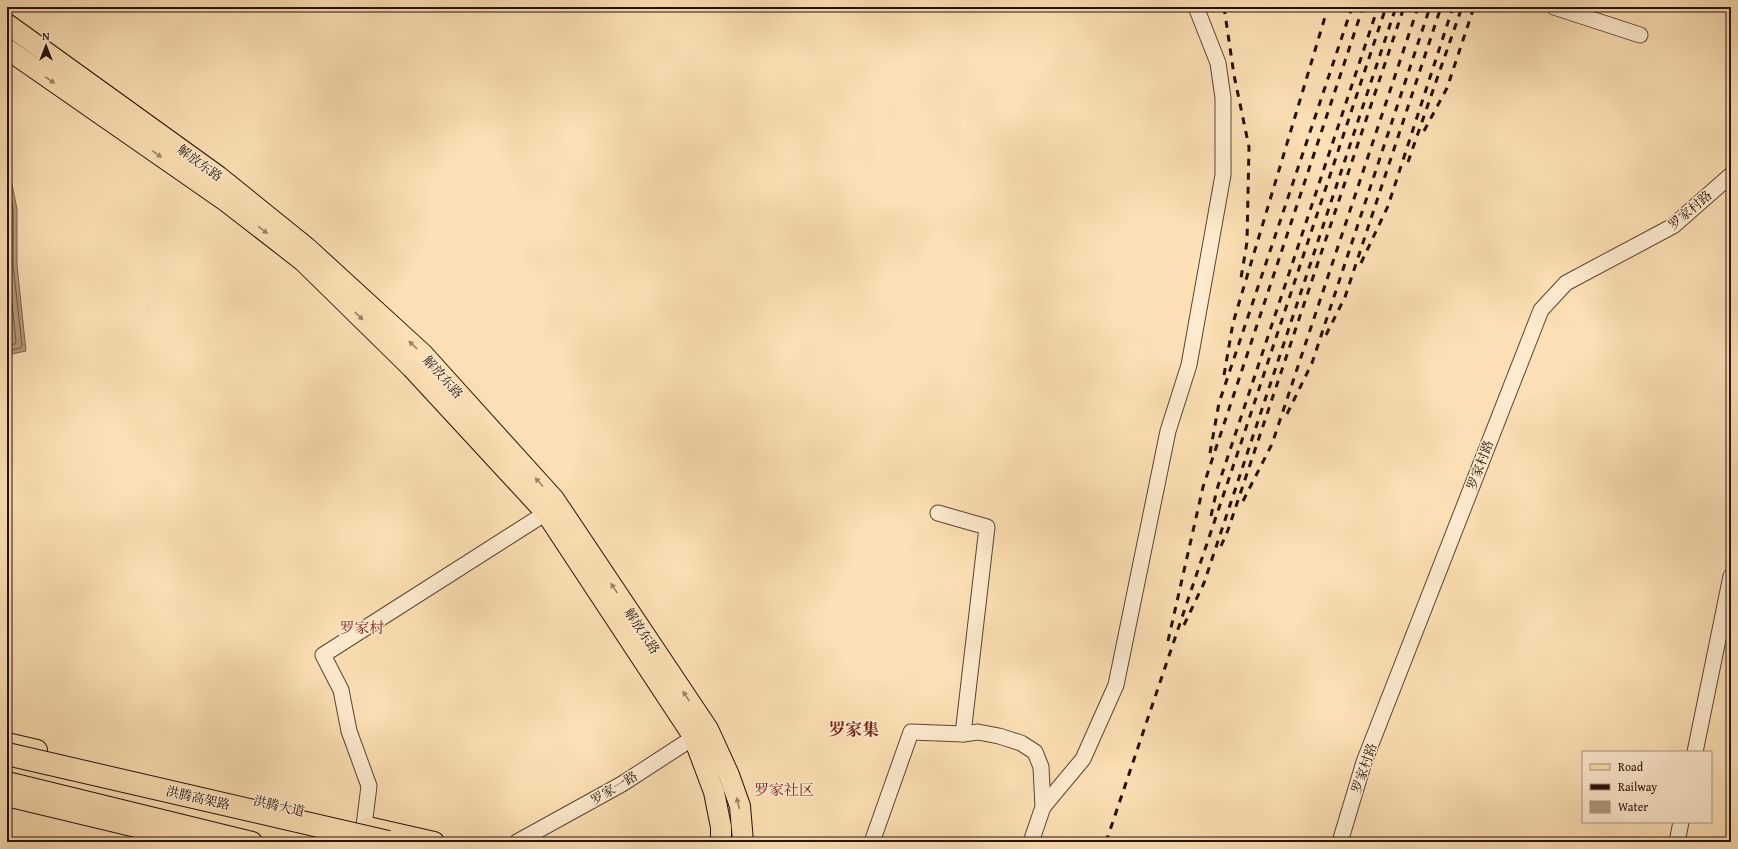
<svg xmlns="http://www.w3.org/2000/svg" width="1738" height="849" font-family="'Gentium Book Plus','Noto Serif SC',serif">
<style>
.water{fill:#b39a7a;stroke:#7a634c}
.lines{fill:none;stroke-linecap:round;stroke-linejoin:round}
.shore{stroke:#6c5640;stroke-width:1}
.minor-casing{stroke:#5a4532;stroke-width:17}
.major-casing{stroke:#241106;stroke-width:22}
.highway-casing{stroke:#241106;stroke-width:24}
.minor{stroke:#feebcf;stroke-width:15}
.major{stroke:#fde0b5;stroke-width:20}
.highway{stroke:#fde0b5;stroke-width:22}
.rail{stroke:#241106;stroke-width:3;stroke-dasharray:7 7;stroke-linecap:butt}
.highway-bridge-casing{stroke:#241106;stroke-width:24;stroke-linecap:butt}
.highway-bridge{stroke:#fde0b5;stroke-width:22}
.oneway{fill:#9b8366}
.labels{text-anchor:middle;dominant-baseline:central;stroke-width:3;stroke-linejoin:round;paint-order:stroke}
.street-label{font-size:13px;fill:#241106;stroke:#feebcf}
.quarter-label{font-size:15px;fill:#7a1f14;stroke:#feebcf}
.district-label{font-size:17px;font-weight:bold;fill:#7a1f14;stroke:#feebcf}
</style>
<rect width="100%" height="100%" fill="#fde0b5"/>
<filter id="stains"><feTurbulence type="fractalNoise" baseFrequency=".005" numOctaves="4"/><feColorMatrix values="0 0 0 0 .2 0 0 0 0 .09 0 0 0 0 .02 0 0 0 .5 -.17"/></filter>
<radialGradient id="worn" r=".72"><stop offset=".6" stop-color="#630" stop-opacity="0"/><stop offset="1" stop-color="#630" stop-opacity=".3"/></radialGradient>
<path class="water" d="M 7,160 L 17,209 L 17,265 L 26,351 L 7,355 Z"/>
<g class="lines">
<g class="shore">
<path d="M 7,181 L 13,209 L 13,265 L 22,346 L 20,348 L 7,351"/>
<path d="M 7,206 L 8,265 L 16,342 L 15,344 L 7,345"/>
</g>
<g class="minor-casing">
<g id="minor">
<path d="M 1554,7 L 1640,35"/>
<path d="M 963,734 L 978,732 L 999,736 L 1021,743 L 1035,752 L 1041,767 L 1043,807 L 1031,842"/>
<path d="M 1695,752 L 1731,576"/>
<path d="M 1043,807 L 1083,759 L 1116,685 L 1168,431 L 1189,365 L 1223,175 L 1223,98 L 1218,63 L 1196,7"/>
<path d="M 361,837 L 364,826 L 369,786 L 349,731 L 341,690 L 323,655 L 546,513"/>
<path d="M 517,842 L 622,784 L 702,732"/>
<path d="M 872,842 L 911,732 L 963,734 L 987,527 L 938,513"/>
<path d="M 1340,842 L 1364,762 L 1541,310 L 1566,283 L 1673,226 L 1731,175"/>
<path d="M 1677,842 L 1681,822"/>
</g>
</g>
<g class="major-casing">
<g id="major">
<path d="M 7,24 L 218,176 L 306,247 L 423,354 L 554,499 L 708,729 L 729,775 L 740,806 L 743,842"/>
<path d="M 7,49 L 227,202 L 303,261 L 412,368 L 546,513 L 693,736 L 714,792 L 721,827 L 721,842"/>
<path d="M 7,743 L 37,750"/>
<path d="M 7,782 L 252,842"/>
<path d="M 368,827 L 434,842"/>
</g>
</g>
<g class="highway-casing">
<path id="highway" d="M 7,795 L 203,842"/>
</g>
<use href="#minor" class="minor"/>
<use href="#major" class="major"/>
<use href="#highway" class="highway"/>
<g class="rail">
<path d="M 1224,7 L 1234,75 L 1249,147 L 1247,242 L 1240,284"/>
<path d="M 1424,131 L 1447,88 L 1474,7"/>
<path d="M 1408,162 L 1462,7"/>
<path d="M 1361,263 L 1388,206 L 1453,7"/>
<path d="M 1326,335 L 1345,297 L 1441,7"/>
<path d="M 1224,375 L 1233,323 L 1328,7"/>
<path d="M 1287,414 L 1312,363 L 1430,7"/>
<path d="M 1210,453 L 1219,403 L 1352,7"/>
<path d="M 1243,501 L 1272,444 L 1418,7"/>
<path d="M 1211,516 L 1217,489 L 1378,7"/>
<path d="M 1221,546 L 1228,530 L 1404,7"/>
<path d="M 1184,625 L 1204,583 L 1396,7"/>
<path d="M 1168,641 L 1203,487 L 1363,7"/>
<path d="M 1106,842 L 1243,437 L 1386,7"/>
</g>
<g class="highway-bridge-casing">
<path id="highway-bridge" d="M 7,754 L 388,842"/>
</g>
<use href="#highway-bridge" class="highway-bridge"/>
</g>
<defs><path id="oneway-solid" d="M-6-.8H1V-3.2L6.5 0L1 3.2V.8H-6Z"/></defs>
<g class="oneway">
<use href="#oneway-solid" transform="translate(50 80) rotate(35)"/>
<use href="#oneway-solid" transform="translate(157 154) rotate(35)"/>
<use href="#oneway-solid" transform="translate(263 230) rotate(38)"/>
<use href="#oneway-solid" transform="translate(359 316) rotate(44)"/>
<use href="#oneway-solid" transform="translate(413 345) rotate(-137)"/>
<use href="#oneway-solid" transform="translate(539 482) rotate(-132)"/>
<use href="#oneway-solid" transform="translate(614 588) rotate(-124)"/>
<use href="#oneway-solid" transform="translate(686 696) rotate(-124)"/>
<use href="#oneway-solid" transform="translate(738 803) rotate(-104)"/>
</g>
<g class="labels">
<g class="street-label">
<text transform="translate(200 163) rotate(36)">解放东路</text>
<text transform="translate(1690 210) rotate(-40)">罗家村路</text>
<text transform="translate(443 377) rotate(48)">解放东路</text>
<text transform="translate(1480 465) rotate(-69)">罗家村路</text>
<text transform="translate(642 631) rotate(56)">解放东路</text>
<text transform="translate(1364 768) rotate(-71)">罗家村路</text>
<text transform="translate(614 788) rotate(-31)">罗家一路</text>
<text transform="translate(198 798) rotate(13)">洪腾高架路</text>
<text transform="translate(279 806) rotate(13)">洪腾大道</text>
</g>
<g class="quarter-label">
<text x="362" y="627">罗家村</text>
<text x="784" y="789">罗家社区</text>
</g>
<g class="district-label">
<text x="854" y="728">罗家集</text>
</g>
</g>
<rect width="1738" height="849" fill="none" stroke="#fde0b5" stroke-width="24"/>
<rect x="8" y="8" width="1722" height="833" fill="none" stroke="#241106" stroke-width="2"/>
<rect x="12" y="12" width="1714" height="825" fill="none" stroke="#241106"/>
<rect x="1582" y="751" width="130" height="72" fill="#feebcf" stroke="#a7947f"/>
<rect x="1590" y="764" width="20" height="6" fill="#fde0b5" stroke="#a7947f"/>
<text x="1618" y="771" font-size="12" fill="#241106">Road</text>
<rect x="1590" y="784" width="20" height="6" fill="#241106" stroke="#a7947f"/>
<text x="1618" y="791" font-size="12" fill="#241106">Railway</text>
<rect x="1590" y="801" width="20" height="12" fill="#b39a7a" stroke="#a7947f"/>
<text x="1618" y="811" font-size="12" fill="#241106">Water</text>
<g transform="translate(46 46)" stroke="#feebcf" stroke-width="3" paint-order="stroke">
<path d="M0-3L7 15L0 10L-7 15Z" fill="#241106"/>
<text y="-6" font-size="11" font-weight="bold" text-anchor="middle" fill="#241106">N</text>
</g>
<rect width="100%" height="100%" filter="url(#stains)"/>
<rect width="100%" height="100%" fill="url(#worn)"/>
</svg>
